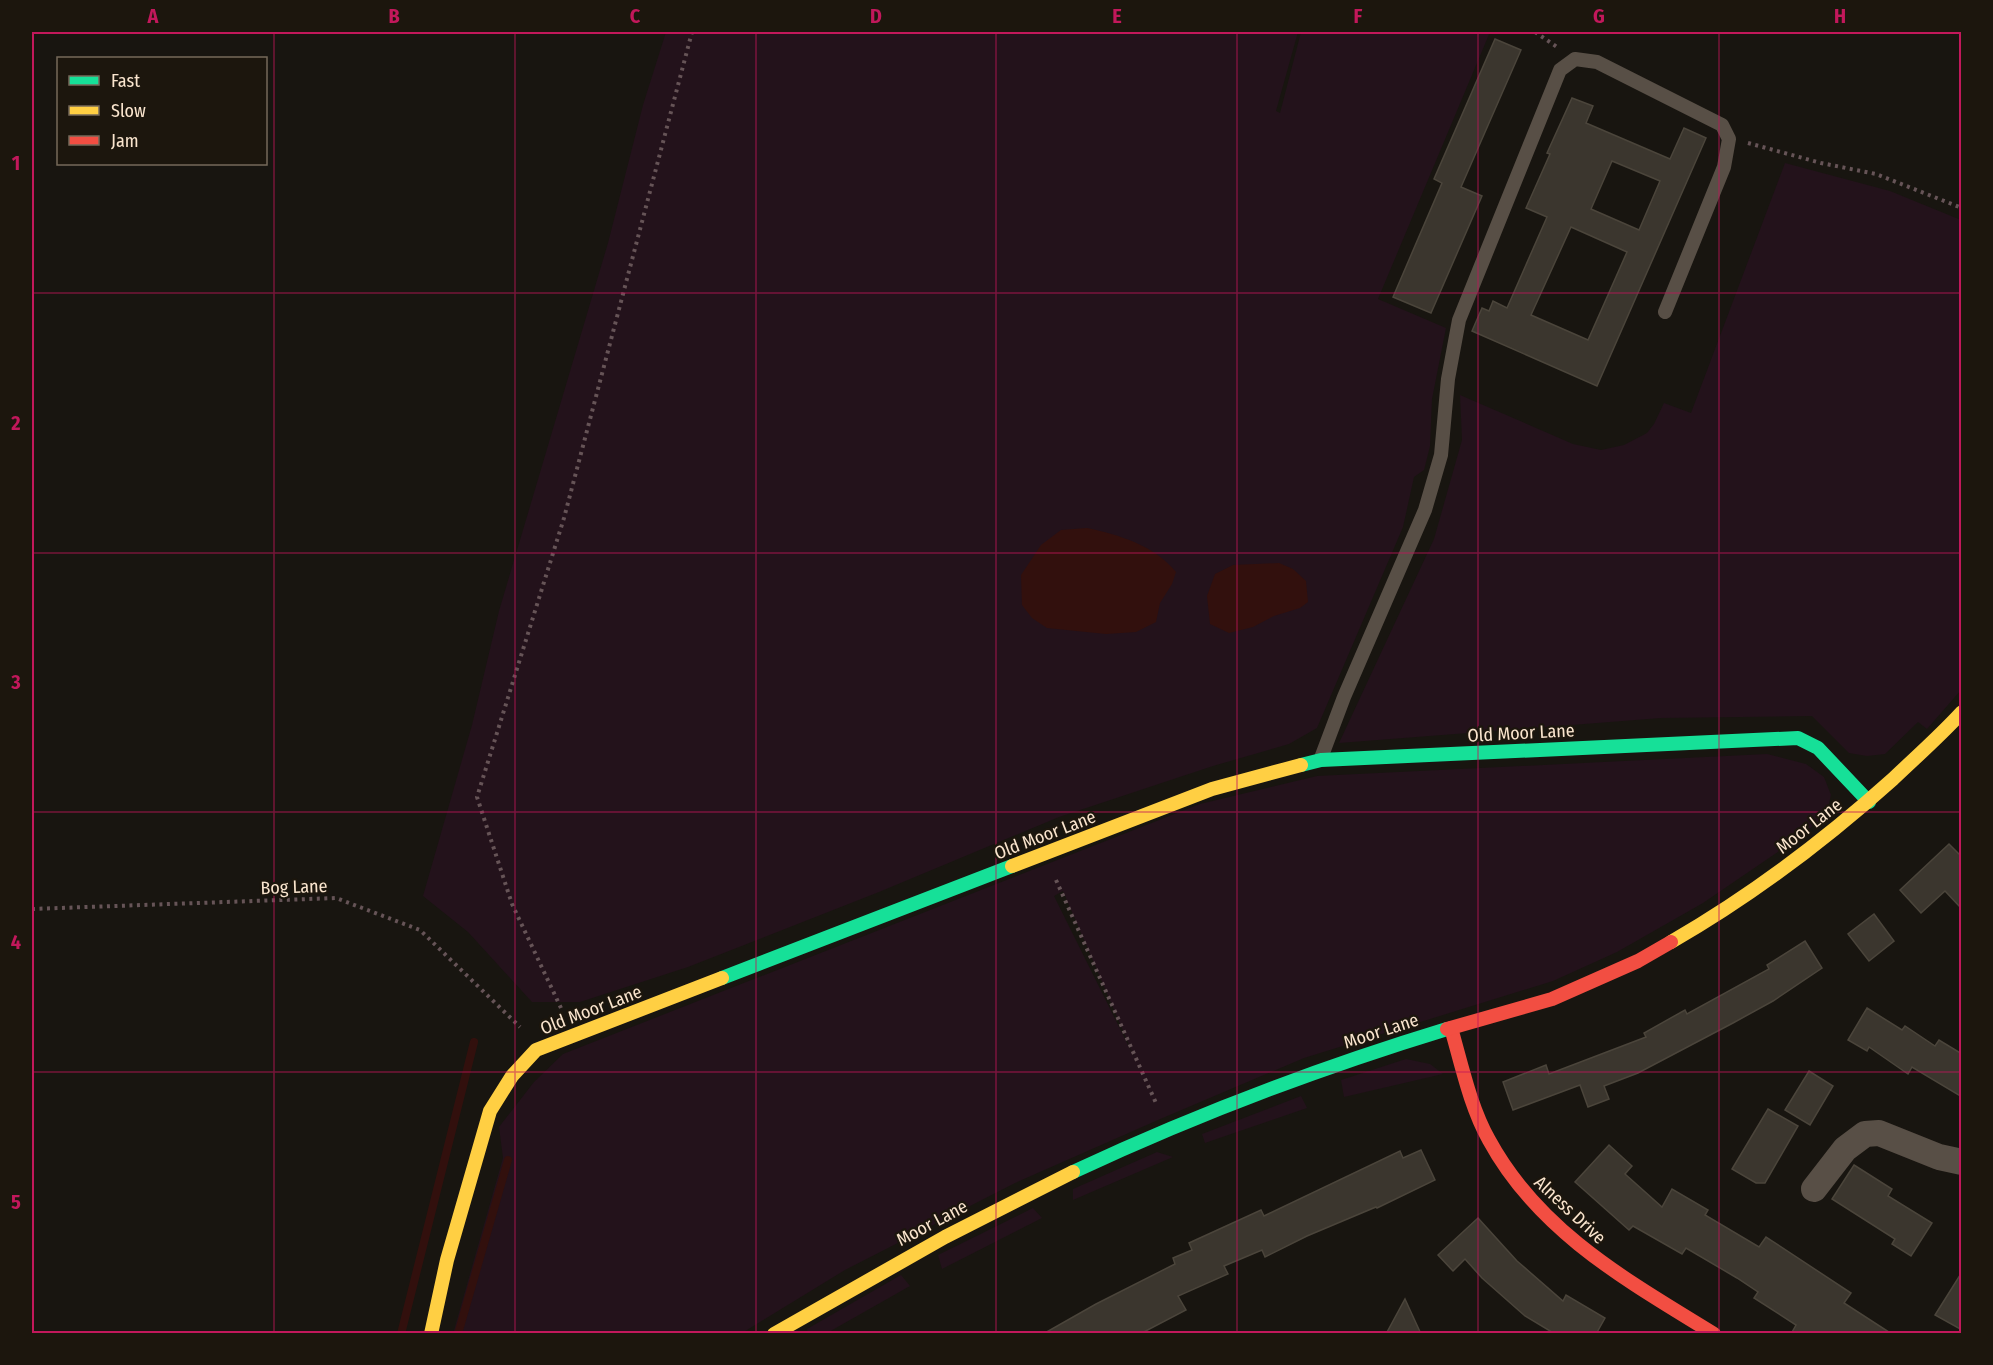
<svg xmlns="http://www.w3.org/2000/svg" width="1993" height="1365" font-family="'Fira Sans Condensed',sans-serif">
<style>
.green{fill:#23121b;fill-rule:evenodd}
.water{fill:#32100d}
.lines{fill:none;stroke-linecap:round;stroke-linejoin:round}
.stream{stroke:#32100d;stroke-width:8}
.building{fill:#3b362e;stroke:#4b453b;stroke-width:1.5;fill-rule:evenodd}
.path{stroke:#665457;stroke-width:4;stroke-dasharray:3 4.5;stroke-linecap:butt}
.lane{stroke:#584f46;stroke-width:14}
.street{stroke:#584f46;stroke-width:26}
.fast{stroke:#16e098;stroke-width:14}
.slow{stroke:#ffcf43;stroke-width:14}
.jam{stroke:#f24e42;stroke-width:14}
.grid{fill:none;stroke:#c2185b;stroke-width:1.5;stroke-opacity:0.55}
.labels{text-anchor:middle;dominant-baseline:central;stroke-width:4.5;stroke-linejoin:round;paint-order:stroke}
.street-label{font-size:18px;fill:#fae5ce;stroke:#1c160d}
.neatline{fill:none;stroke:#c2185b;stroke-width:2}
.grid-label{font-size:20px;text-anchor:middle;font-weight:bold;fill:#c2185b}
</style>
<rect width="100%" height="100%" fill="#181510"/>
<g class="green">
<path d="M 666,32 L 1298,32 L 1276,111 L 1280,113 L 1301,32 L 1490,32 L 1378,299 L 1446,328 L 1432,399 L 1430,446 L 1424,470 L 1414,477 L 1403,527 L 1317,728 L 1289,744 L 1213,766 L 1059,817 L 879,892 L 688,967 L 580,1002 L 532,1002 L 468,932 L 423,896 L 472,725 L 499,611 L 608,243 L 643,105 Z"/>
<path d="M 1785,163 L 1890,191 L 1961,220 L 1961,690 L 1927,729 L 1918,722 L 1885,754 L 1867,756 L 1849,753 L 1812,716 L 1661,718 L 1339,743 L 1434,539 L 1462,440 L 1460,395 L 1573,444 L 1601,450 L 1624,445 L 1647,433 L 1654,424 L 1664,403 L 1691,413 Z"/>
<path d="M 1767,754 L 1806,764 L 1824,777 L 1831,795 L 1826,816 L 1785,847 L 1703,903 L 1617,952 L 1553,981 L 1304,1058 L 1158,1120 L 1015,1183 L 845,1270 L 742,1333 L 453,1334 L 503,1158 L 499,1127 L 534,1082 L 563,1054 L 1200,804 L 1317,776 ZM 1063,891 L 1136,1061 L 1054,896 Z"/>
<path d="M 1406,1059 L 1430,1064 L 1443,1074 L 1344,1097 L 1341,1080 Z"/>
<path d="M 1301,1096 L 1307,1108 L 1205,1143 L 1202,1134 Z"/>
<path d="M 1157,1152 L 1173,1157 L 1073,1200 L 1073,1189 Z"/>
<path d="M 1033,1208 L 1042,1218 L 942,1269 L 938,1255 Z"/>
<path d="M 901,1275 L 910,1286 L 827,1333 L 808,1333 L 807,1329 Z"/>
</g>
<g class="water">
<path d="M 1087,528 C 1119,535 1154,545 1176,572 L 1172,584 L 1160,603 L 1156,622 L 1136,632 L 1106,634 L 1047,628 L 1032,618 L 1022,605 L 1021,575 L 1041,545 L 1061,530 Z"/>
<path d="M 1279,563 L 1293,569 L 1306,581 L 1308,602 L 1300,608 L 1274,616 L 1253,627 L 1229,633 L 1210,624 L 1207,596 L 1215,574 L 1233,565 Z"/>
</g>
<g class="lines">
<g class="stream">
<path d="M 401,1334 L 474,1042"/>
<path d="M 458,1334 L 508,1160"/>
</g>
</g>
<g class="building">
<path d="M 1495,39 L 1521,50 L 1461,187 L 1482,196 L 1431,313 L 1393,297 L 1442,183 L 1434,179 Z"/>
<path d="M 1572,98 L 1593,106 L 1586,123 L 1670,159 L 1684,128 L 1706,138 L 1597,386 L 1472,331 L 1482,308 L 1489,311 L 1493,301 L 1507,308 L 1547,217 L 1526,208 L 1550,154 L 1547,153 ZM 1612,161 L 1660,181 L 1639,230 L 1591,209 ZM 1571,227 L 1627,252 L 1588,340 L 1531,315 Z"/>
<path d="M 1949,844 L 1962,857 L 1962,909 L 1945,891 L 1921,913 L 1900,890 Z"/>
<path d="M 1874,914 L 1894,941 L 1869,961 L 1848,934 Z"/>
<path d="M 1805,941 L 1822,968 L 1773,1001 L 1733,1023 L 1638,1073 L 1604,1086 L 1609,1099 L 1588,1107 L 1580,1085 L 1513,1110 L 1503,1082 L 1546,1065 L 1549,1074 L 1646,1037 L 1644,1033 L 1685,1010 L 1687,1014 L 1769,969 L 1767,965 Z"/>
<path d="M 1867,1008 L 1902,1030 L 1905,1026 L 1935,1046 L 1939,1040 L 1962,1054 L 1962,1097 L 1912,1067 L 1908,1074 L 1869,1047 L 1867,1051 L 1848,1040 Z"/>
<path d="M 1809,1071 L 1833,1086 L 1810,1125 L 1785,1110 Z"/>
<path d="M 1768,1109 L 1798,1126 L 1765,1183 L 1756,1183 L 1732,1169 Z"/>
<path d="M 1609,1145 L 1632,1166 L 1625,1174 L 1662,1207 L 1672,1189 L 1708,1210 L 1705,1215 L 1759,1247 L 1766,1237 L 1851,1293 L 1844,1303 L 1892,1334 L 1791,1334 L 1796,1325 L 1754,1298 L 1758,1292 L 1737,1278 L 1686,1248 L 1682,1254 L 1633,1226 L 1629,1230 L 1575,1182 Z"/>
<path d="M 1421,1150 L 1435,1180 L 1377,1208 L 1376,1207 L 1307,1236 L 1265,1257 L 1262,1250 L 1224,1266 L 1228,1274 L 1178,1296 L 1186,1310 L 1140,1334 L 1043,1334 L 1096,1304 L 1175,1264 L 1173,1258 L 1192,1250 L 1189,1243 L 1261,1210 L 1264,1216 L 1400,1151 L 1403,1158 Z"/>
<path d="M 1854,1165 L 1892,1189 L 1888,1196 L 1932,1223 L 1911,1256 L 1892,1244 L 1895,1239 L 1832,1199 Z"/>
<path d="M 1478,1218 L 1517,1261 L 1563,1301 L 1566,1295 L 1605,1318 L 1596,1334 L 1555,1334 L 1525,1316 L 1482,1278 L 1465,1259 L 1453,1271 L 1438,1255 Z"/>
<path d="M 1962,1272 L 1962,1330 L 1935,1315 Z"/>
<path d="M 1405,1299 L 1421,1334 L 1386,1334 Z"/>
</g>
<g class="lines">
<g class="path">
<path d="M 1535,32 L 1557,47"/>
<path d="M 1748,143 L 1821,163 L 1876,174 L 1962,208"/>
<path d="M 1056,880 L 1156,1103"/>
<path d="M 32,909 L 336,898 L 420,930 L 520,1027"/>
<path d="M 561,1008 L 512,904 L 477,797 L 564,518 L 692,32"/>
</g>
<path class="lane" d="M 1321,758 L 1344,697 L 1425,510 L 1441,455 L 1448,379 L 1459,320 L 1560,70 L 1575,59 L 1597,62 L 1722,125 L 1729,139 L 1724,167 L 1665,312"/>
<path class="street" d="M 1814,1189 L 1845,1149 L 1865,1134 L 1879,1133 L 1939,1157 L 1962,1162"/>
<g class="fast">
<path d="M 1301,765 L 1321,760 L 1798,738 L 1818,748 L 1869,802"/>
<path d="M 722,978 L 1012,866"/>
<path d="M 1073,1172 C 1195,1115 1319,1068 1447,1029"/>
</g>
<g class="slow">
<path d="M 1012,866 L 1212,789 L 1301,765"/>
<path d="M 1671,942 C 1751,896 1824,841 1893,779 C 1916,757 1940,736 1962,712"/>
<path d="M 431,1334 L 447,1260 L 490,1111 L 512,1076 L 536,1050 L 722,978"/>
<path d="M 774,1334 L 945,1237 L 1073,1172"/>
</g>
<g class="jam">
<path d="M 1451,1028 C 1462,1066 1470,1106 1489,1140 C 1539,1232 1628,1281 1714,1334"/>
<path d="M 1447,1029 L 1552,999 L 1638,961 L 1671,942"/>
</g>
</g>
<path class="grid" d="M 274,32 L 274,1334M 515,32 L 515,1334M 756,32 L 756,1334M 996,32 L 996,1334M 1237,32 L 1237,1334M 1478,32 L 1478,1334M 1719,32 L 1719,1334M 32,293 L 1962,293M 32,553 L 1962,553M 32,812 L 1962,812M 32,1072 L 1962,1072"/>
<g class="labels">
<g class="street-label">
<text transform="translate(1521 733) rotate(-3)">Old Moor Lane</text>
<text transform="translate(1809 826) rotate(-38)">Moor Lane</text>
<text transform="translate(1045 835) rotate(-21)">Old Moor Lane</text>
<text transform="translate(294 887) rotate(-2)">Bog Lane</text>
<text transform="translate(591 1010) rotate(-21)">Old Moor Lane</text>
<text transform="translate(1381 1031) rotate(-18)">Moor Lane</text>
<text transform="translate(1570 1210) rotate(43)">Alness Drive</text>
<text transform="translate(932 1223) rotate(-28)">Moor Lane</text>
</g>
</g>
<rect width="1993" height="1365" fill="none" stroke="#1c160d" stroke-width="66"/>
<rect x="57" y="57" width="210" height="108" fill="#1c160d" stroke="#75695a" stroke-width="1.5"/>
<rect x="69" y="76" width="30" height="9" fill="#16e098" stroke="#75695a" stroke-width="1.5"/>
<text x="111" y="87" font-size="18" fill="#fae5ce">Fast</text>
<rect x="69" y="106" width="30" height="9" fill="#ffcf43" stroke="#75695a" stroke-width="1.5"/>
<text x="111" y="117" font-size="18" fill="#fae5ce">Slow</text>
<rect x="69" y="136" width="30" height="9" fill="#f24e42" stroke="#75695a" stroke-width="1.5"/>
<text x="111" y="147" font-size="18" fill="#fae5ce">Jam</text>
<rect x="33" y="33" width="1927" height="1299" class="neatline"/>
<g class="grid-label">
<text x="153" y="23">A</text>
<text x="394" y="23">B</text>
<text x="635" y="23">C</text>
<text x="876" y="23">D</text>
<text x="1117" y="23">E</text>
<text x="1358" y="23">F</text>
<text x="1599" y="23">G</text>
<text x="1840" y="23">H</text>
<text x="16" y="170">1</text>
<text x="16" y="430">2</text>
<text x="16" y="689">3</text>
<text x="16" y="949">4</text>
<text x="16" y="1209">5</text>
</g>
</svg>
